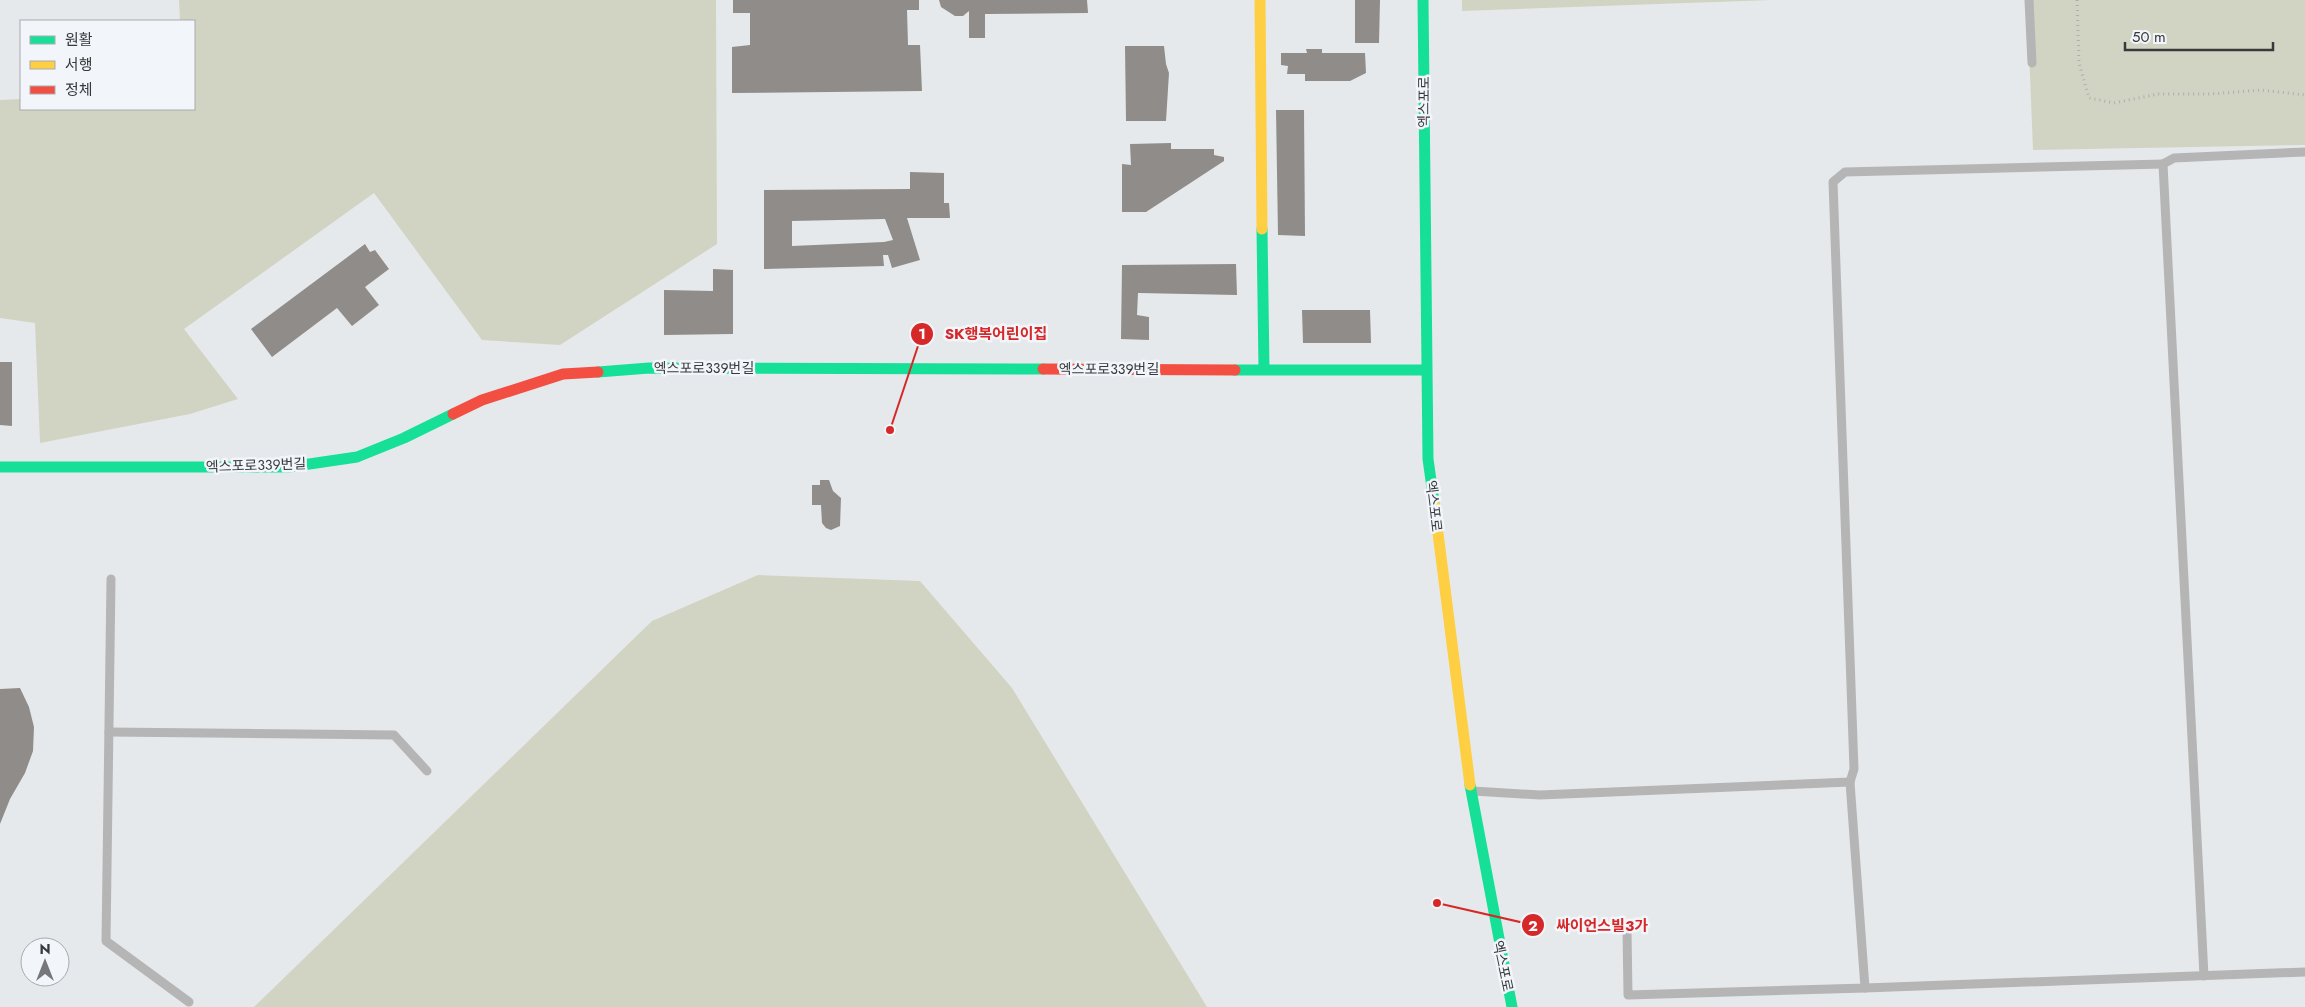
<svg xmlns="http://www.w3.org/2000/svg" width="2305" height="1007" font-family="Jost,'Noto Sans KR',sans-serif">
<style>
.green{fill:#d1d4c3}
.building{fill:#908c89;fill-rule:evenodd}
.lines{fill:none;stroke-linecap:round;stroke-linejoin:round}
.path{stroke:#adaeae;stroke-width:3;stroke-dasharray:1 4;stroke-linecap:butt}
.lane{stroke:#b5b5b5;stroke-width:9}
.fast{stroke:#16e098;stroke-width:11}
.slow{stroke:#ffcf43;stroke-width:11}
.jam{stroke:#f24e42;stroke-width:11}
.labels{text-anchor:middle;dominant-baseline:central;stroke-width:5;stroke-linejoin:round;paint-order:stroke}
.street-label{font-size:14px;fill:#38393b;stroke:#f2f6fa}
.leader{fill:none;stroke:#d62828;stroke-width:2}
.callout-dot{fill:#d62828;stroke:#f2f6fa;stroke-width:2}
.mark-label{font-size:15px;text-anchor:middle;font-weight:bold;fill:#fff}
.callout-label{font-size:15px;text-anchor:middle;font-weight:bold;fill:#d62828;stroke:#f2f6fa;stroke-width:5;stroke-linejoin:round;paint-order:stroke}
</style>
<rect width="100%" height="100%" fill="#e6e9eb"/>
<g class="green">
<path d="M 179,0 L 716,0 L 717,244 L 560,345 L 482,340 L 374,193 L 184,329 L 238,399 L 190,414 L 40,443 L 35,323 L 0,318 L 0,100 L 21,99 L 21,109 L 194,109 L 194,21 L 180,21 Z"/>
<path d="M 1462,0 L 1772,0 L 1462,11 Z"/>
<path d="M 2027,0 L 2305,0 L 2305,145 L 2033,150 Z"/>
<path d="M 758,575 L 920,581 L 1012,688 L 1207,1007 L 254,1007 L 652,621 Z"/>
</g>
<g class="building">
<path d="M 733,0 L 919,0 L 919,10 L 907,10 L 908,45 L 920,45 L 922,91 L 732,93 L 732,47 L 750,45 L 750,13 L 733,13 Z"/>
<path d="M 939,0 L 1087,0 L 1088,13 L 985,14 L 985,38 L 969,38 L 969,11 L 963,16 L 955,16 L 941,7 Z"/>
<path d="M 1355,0 L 1380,0 L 1379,43 L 1355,43 Z"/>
<path d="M 1125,46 L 1164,46 L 1166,64 L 1169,73 L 1166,121 L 1126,121 Z"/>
<path d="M 1306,49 L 1322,49 L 1322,53 L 1365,53 L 1366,73 L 1350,81 L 1305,81 L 1305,74 L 1287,74 L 1288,66 L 1281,65 L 1281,53 L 1307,53 Z"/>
<path d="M 1276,110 L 1304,110 L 1305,236 L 1278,235 Z"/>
<path d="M 1171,143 L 1171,149 L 1214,149 L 1214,155 L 1224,157 L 1224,161 L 1146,212 L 1122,212 L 1122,164 L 1131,165 L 1130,144 Z"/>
<path d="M 910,172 L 944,173 L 944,203 L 949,203 L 950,218 L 907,218 L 920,260 L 892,268 L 888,255 L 883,255 L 884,266 L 764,269 L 764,190 L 910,189 ZM 885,219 L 893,240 L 884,242 L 792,246 L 792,221 Z"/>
<path d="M 365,244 L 370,252 L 375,250 L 389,269 L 365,287 L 379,305 L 352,326 L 337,308 L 272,357 L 251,329 Z"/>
<path d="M 1236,264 L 1237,295 L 1138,293 L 1137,315 L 1149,317 L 1149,340 L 1121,339 L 1122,265 Z"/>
<path d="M 713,269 L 733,270 L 733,334 L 664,335 L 664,290 L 713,291 Z"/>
<path d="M 1302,310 L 1370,310 L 1371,343 L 1303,343 Z"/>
<path d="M 0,362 L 12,362 L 12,426 L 0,425 Z"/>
<path d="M 820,480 L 829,480 L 833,491 L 841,498 L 840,526 L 831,530 L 826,528 L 822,523 L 821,505 L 812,505 L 812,485 L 820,485 Z"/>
<path d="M 20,688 L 29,707 L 34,727 L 33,751 L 25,773 L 10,799 L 0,824 L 0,689 Z"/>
</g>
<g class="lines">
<path class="path" d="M 2077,0 L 2079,63 L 2089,98 L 2114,103 L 2158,94 L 2211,94 L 2261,90 L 2305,95"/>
<g class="lane">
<path d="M 2029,0 L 2032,63"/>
<path d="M 111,579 L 106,941 L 189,1002"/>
<path d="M 109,732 L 394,735 L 427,771"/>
<path d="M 1850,782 L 1854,769 L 1833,182 L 1845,172 L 2163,164"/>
<path d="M 1473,791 L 1540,795 L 1850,782 L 1865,988 L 1628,995 L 1627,930"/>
<path d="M 2204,976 L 2163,164 L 2174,158 L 2305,152"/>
<path d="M 1865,988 L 2305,972"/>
</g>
<g class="fast">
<path d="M 1423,0 L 1428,459 L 1434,502"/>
<path d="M 1262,229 L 1264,369"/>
<path d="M 1235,370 L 1425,370"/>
<path d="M 598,372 L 649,368 L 1043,369"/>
<path d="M 0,467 L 289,467 L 357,457 L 404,438 L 453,414"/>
<path d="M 1470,785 L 1512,1007"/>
</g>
<g class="slow">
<path d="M 1260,0 L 1262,229"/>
<path d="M 1434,502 L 1470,785"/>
</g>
<g class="jam">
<path d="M 1043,369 L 1235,370"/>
<path d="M 453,414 L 482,400 L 563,374 L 598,372"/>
</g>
</g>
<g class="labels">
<g class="street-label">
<text transform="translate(1424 102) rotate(-90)">엑스포로</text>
<text x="704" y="368">엑스포로339번길</text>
<text x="1109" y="369">엑스포로339번길</text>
<text transform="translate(256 465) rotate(-2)">엑스포로339번길</text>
<text transform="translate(1434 506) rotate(83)">엑스포로</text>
<text transform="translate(1503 966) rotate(78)">엑스포로</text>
</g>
</g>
<path class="leader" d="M890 430L922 334M1437 903L1533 925"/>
<g class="callout-dot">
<circle cx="890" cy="430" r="5"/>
<circle cx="1437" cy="903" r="5"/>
<circle cx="922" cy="334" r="12"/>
<circle cx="1533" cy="925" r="12"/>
</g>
<g class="mark-label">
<text x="922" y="339">1</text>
<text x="1533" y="931">2</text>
</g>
<g class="callout-label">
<text x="996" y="339">SK행복어린이집</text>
<text x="1602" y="931">싸이언스빌3가</text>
</g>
<rect x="20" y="20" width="175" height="90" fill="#f2f6fa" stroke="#a8aaae"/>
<rect x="30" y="36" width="25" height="8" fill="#16e098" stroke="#a8aaae"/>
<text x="65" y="45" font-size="15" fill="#38393b">원활</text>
<rect x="30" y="61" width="25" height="8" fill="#ffcf43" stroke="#a8aaae"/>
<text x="65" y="70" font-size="15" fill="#38393b">서행</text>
<rect x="30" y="86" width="25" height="8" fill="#f24e42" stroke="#a8aaae"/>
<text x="65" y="95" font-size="15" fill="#38393b">정체</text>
<g transform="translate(45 962)"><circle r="24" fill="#f2f6fa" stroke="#a8aaae"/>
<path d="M0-4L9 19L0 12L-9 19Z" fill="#757779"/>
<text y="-8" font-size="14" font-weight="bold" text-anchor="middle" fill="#38393b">N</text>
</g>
<path d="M2125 42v8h148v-8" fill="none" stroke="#38393b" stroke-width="2.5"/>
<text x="2132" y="42" font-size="15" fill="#38393b" stroke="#f2f6fa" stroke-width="4" paint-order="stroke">50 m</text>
</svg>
